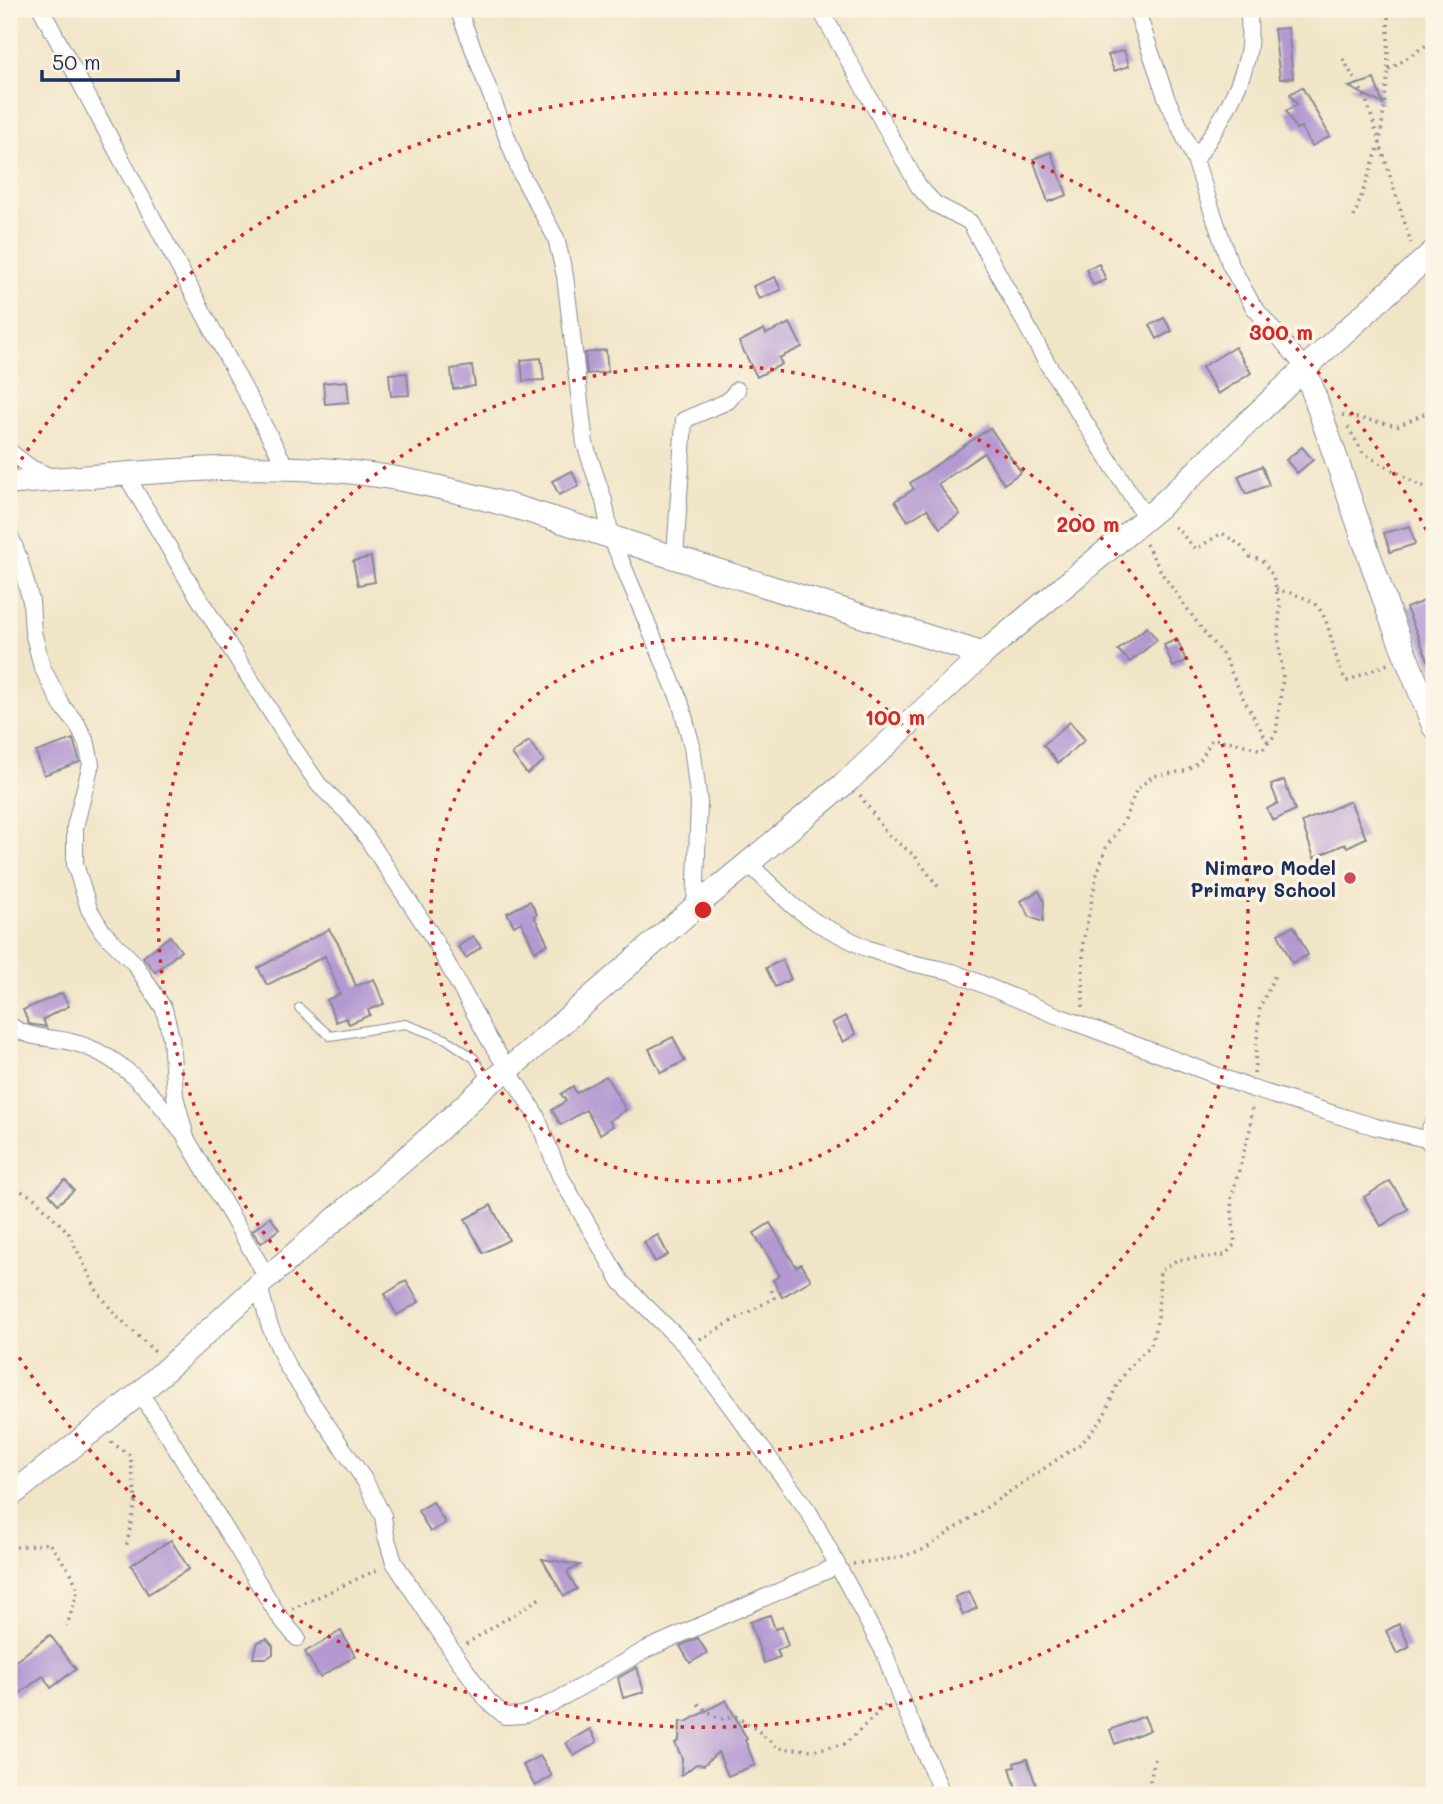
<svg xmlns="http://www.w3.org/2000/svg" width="1443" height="1804" font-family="Mali,sans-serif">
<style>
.building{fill:#b398d2}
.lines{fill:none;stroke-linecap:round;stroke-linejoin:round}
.lane-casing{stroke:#868a93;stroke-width:10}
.street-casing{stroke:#868a93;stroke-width:18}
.secondary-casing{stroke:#868a93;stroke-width:25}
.path{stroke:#868a93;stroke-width:3.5;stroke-dasharray:2 5;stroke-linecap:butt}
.lane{stroke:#fff;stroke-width:8}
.street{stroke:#fff;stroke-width:16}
.secondary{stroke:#fff;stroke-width:23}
.ring{fill:none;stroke:#d62828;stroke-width:3.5;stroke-dasharray:3.5 7}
.poi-dot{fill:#d1495b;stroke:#fcf5e5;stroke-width:2.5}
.labels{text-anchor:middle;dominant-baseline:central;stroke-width:7;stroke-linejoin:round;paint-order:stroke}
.poi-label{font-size:19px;font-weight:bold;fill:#1b2f5e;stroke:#fcf5e5;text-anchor:end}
.centre{fill:#d62828;stroke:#fcf5e5;stroke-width:3.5}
.ring-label{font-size:21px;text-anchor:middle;font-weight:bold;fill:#d62828;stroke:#fcf5e5;stroke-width:7;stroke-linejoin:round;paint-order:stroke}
</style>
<rect width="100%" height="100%" fill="#fcf5e5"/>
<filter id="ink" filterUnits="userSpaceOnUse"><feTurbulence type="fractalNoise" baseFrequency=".0143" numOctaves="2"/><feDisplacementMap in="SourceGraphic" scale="14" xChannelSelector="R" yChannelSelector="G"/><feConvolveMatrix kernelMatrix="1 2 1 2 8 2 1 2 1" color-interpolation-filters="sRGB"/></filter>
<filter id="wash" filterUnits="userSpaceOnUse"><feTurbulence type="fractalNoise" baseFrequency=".00686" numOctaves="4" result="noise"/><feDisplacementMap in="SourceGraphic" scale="28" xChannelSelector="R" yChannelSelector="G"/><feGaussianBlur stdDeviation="1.57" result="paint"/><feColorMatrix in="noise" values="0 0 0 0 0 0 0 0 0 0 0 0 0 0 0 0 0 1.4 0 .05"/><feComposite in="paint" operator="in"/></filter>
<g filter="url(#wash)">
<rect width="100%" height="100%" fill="#f1e5c8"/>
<g id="blocks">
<g class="building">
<path d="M 1288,28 L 1293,78 L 1280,79 L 1274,29 Z"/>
<path d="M 1124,50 L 1129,66 L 1114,71 L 1108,55 Z"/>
<path d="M 1374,79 L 1383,104 L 1349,87 Z"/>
<path d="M 1302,87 L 1330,136 L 1312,146 L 1301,127 L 1296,129 L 1286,111 L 1297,105 L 1290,94 Z"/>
<path d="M 1051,152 L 1067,195 L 1048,202 L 1033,159 Z"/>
<path d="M 1099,264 L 1106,280 L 1093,285 L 1086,269 Z"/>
<path d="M 775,277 L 781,290 L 759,299 L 753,286 Z"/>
<path d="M 1164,318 L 1172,331 L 1157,339 L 1150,325 Z"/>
<path d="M 790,323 L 802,347 L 779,358 L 782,364 L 757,377 L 739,342 L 764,329 L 766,334 Z"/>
<path d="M 1235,347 L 1251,373 L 1218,394 L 1202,367 Z"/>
<path d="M 606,350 L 608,372 L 587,374 L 585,353 Z"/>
<path d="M 541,358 L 544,380 L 523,381 L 521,360 Z"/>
<path d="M 472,366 L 475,386 L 453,389 L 451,369 Z"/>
<path d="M 407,373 L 409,395 L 391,396 L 389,374 Z"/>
<path d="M 347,381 L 349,402 L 325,404 L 323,383 Z"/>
<path d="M 990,428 L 1021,472 L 1004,484 L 984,453 L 938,484 L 960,514 L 940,528 L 927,509 L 908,521 L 895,501 L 914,489 L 910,483 Z"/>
<path d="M 1302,447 L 1313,460 L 1297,473 L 1286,460 Z"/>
<path d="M 1262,466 L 1269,485 L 1246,494 L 1238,476 Z"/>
<path d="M 572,471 L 579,486 L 559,495 L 552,481 Z"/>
<path d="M 1410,526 L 1415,544 L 1390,552 L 1384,533 Z"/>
<path d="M 371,557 L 375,582 L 358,585 L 353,561 Z"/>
<path d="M 1434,597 L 1434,674 L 1406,608 Z"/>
<path d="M 1147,627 L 1157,640 L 1130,662 L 1118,650 Z"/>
<path d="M 1177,639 L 1186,661 L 1173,667 L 1164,645 Z"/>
<path d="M 1070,722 L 1085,740 L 1058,763 L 1043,745 Z"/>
<path d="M 73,739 L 80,762 L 44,775 L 36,752 Z"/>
<path d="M 529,741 L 544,761 L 527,774 L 512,754 Z"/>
<path d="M 1284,780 L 1295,810 L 1273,821 L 1267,809 L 1278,803 L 1271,785 Z"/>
<path d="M 1350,801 L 1366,838 L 1347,847 L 1345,844 L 1314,858 L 1302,822 Z"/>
<path d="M 1039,891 L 1044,901 L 1043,922 L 1030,917 L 1021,901 Z"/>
<path d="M 530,901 L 537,914 L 534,916 L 548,944 L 535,951 L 521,922 L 514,926 L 507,913 Z"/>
<path d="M 1294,926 L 1308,955 L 1292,963 L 1278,934 Z"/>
<path d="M 329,929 L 339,945 L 356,986 L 374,979 L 384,1004 L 368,1010 L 370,1015 L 349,1024 L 346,1018 L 336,1022 L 327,1000 L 340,994 L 325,956 L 267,985 L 258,968 Z"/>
<path d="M 170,936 L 181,951 L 155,972 L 143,957 Z"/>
<path d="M 473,936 L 481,947 L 466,958 L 458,947 Z"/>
<path d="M 782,960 L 791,979 L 775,987 L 766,968 Z"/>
<path d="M 62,993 L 69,1006 L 43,1019 L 46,1027 L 29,1024 L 23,1010 Z"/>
<path d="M 845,1016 L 856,1034 L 843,1042 L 832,1023 Z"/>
<path d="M 673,1037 L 685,1061 L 661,1073 L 649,1049 Z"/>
<path d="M 606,1076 L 626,1110 L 609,1121 L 613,1126 L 600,1134 L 586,1110 L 561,1125 L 552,1110 L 566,1101 L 561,1094 L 573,1086 L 576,1093 Z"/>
<path d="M 65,1180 L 74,1190 L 58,1204 L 49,1194 Z"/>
<path d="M 1390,1181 L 1408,1209 L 1381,1226 L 1364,1197 Z"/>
<path d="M 491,1205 L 509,1240 L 483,1253 L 465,1219 Z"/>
<path d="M 270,1217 L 279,1229 L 261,1243 L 252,1231 Z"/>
<path d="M 770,1223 L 796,1267 L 801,1264 L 811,1280 L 782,1297 L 773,1280 L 780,1276 L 754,1233 Z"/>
<path d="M 658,1235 L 668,1255 L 655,1262 L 644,1242 Z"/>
<path d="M 406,1281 L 419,1302 L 397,1315 L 385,1294 Z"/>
<path d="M 433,1502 L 445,1523 L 430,1532 L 418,1511 Z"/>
<path d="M 171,1540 L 189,1569 L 148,1594 L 131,1565 Z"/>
<path d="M 542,1559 L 580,1565 L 567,1572 L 577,1589 L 564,1596 Z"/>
<path d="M 969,1591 L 977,1608 L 963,1615 L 955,1597 Z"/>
<path d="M 770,1615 L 775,1629 L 782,1627 L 788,1646 L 777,1650 L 780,1657 L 764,1663 L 750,1622 Z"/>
<path d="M 1399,1624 L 1410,1647 L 1397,1654 L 1386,1631 Z"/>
<path d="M 341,1631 L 355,1656 L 320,1677 L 305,1652 Z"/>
<path d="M 50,1635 L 76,1669 L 51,1688 L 43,1676 L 16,1696 L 9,1687 L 9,1666 Z"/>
<path d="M 698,1638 L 707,1653 L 690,1663 L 680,1646 Z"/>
<path d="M 267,1639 L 273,1646 L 273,1654 L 267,1658 L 253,1658 L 258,1642 Z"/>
<path d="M 637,1667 L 644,1692 L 623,1698 L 618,1678 Z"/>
<path d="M 726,1700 L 747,1739 L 745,1740 L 755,1765 L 728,1776 L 718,1752 L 704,1765 L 696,1764 L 681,1776 L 682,1758 L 675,1743 L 679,1741 L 680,1721 L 686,1722 Z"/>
<path d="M 1144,1716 L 1150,1730 L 1115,1744 L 1110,1730 Z"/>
<path d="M 590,1729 L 597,1742 L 574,1756 L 566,1743 Z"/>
<path d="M 540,1756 L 552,1776 L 535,1786 L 523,1765 Z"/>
<path d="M 1027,1759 L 1036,1785 L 1017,1791 L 1010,1768 L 1015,1767 L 1014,1763 Z"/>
</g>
</g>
</g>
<g filter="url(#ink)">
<use href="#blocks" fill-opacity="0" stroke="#868a93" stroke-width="2"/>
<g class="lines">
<g class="lane-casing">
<path id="lane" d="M 299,1008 L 330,1036 L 405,1024 L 446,1039 L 474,1058 L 487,1080"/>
</g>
<g class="street-casing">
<g id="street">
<path d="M 41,9 L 287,469"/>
<path d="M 458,9 L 521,174 L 556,238 L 565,276 L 585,444 L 604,501 L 611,537 L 680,701 L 692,746 L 699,803 L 695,907"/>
<path d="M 820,9 L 919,187 L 935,204 L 970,222 L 1047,363 L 1146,518"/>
<path d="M 1136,9 L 1166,97 L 1195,160 L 1230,264 L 1253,306 L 1305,368"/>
<path d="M 1195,160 C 1216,130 1244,84 1249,47 C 1250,35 1249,21 1249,9"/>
<path d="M 9,451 L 31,468 L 52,477"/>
<path d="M 126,475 L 192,587 L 293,747 L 319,785 L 348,813 L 367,838 L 432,936 L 490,1041 L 536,1115 L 560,1176 L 621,1282 L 686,1346 L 809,1512 L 885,1654 L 900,1697 L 943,1795"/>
<path d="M 9,533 L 19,558 L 31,601 L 33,632 L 42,667 L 62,706 L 77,724 L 87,744 L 91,764 L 75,827 L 75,864 L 89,909 L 103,932 L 135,964 L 164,1009 L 171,1037 L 175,1096 L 186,1138 L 267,1277"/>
<path d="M 675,557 L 684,420 L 728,401 L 737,390"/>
<path d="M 748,863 L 793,906 L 817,923 L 866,948 L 907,962 L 953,972 L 1058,1016 L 1253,1089 L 1376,1127 L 1434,1141"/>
<path d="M 9,1025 C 31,1040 47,1036 71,1042 C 118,1053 153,1092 180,1130"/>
<path d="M 259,1285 L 269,1324 L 287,1366 L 365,1481 L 383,1516 L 386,1536 L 394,1562 L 453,1652 L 488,1701 L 505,1716 L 523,1715 L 552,1703 L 647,1649 L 837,1566"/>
<path d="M 140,1393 L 168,1435 L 278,1615 L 297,1638"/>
</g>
</g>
<g class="secondary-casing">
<g id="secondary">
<path d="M 1305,368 L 1390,616 L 1434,727"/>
<path d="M 9,483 C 135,474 274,456 399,479 C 486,495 571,524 654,551 C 764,585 873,619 983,654"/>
<path d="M 1434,1128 L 1434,1143"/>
<path d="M 9,1497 L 140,1393 L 259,1285 L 434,1134 L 489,1083 L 509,1069 L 695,907 L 850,779 L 983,654 L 1158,508 L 1305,368 L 1434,251"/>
</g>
</g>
<g class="path">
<path d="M 1343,59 L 1366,99 L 1411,243"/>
<path d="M 1389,70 L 1434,40"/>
<path d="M 1354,217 L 1380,143 L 1388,71 L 1388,9"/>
<path d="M 1342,415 L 1398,426 L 1434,409"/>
<path d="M 1348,427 L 1363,453 L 1421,486 L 1434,488"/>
<path d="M 1146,544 L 1163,575 L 1206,635 L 1224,656 L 1242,696 L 1268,742"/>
<path d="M 1276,589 C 1288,593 1302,595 1312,602 C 1333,615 1331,661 1347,681 L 1390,663"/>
<path d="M 860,795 L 887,834 L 915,856 L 939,888"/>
<path d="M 1083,1007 L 1083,943 L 1097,874 L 1106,848 L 1125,819 L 1136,790 L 1153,776 L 1185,771 L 1200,761 L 1212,739 L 1234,742 L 1262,750 L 1276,734 L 1283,677 L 1278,635 L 1280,607 L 1273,576 L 1262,560 L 1250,557 L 1240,545 L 1222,533 L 1196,549 L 1171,523"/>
<path d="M 1254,1073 L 1260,1007 L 1276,973"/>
<path d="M 9,1185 L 33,1197 L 68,1232 L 97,1291 L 114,1313 L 155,1352"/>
<path d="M 700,1339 L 774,1298 L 770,1285"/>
<path d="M 111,1442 L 130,1455 L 136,1500 L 126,1548"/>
<path d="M 9,1548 L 49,1543 L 71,1573 L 78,1590 L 67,1626"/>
<path d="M 853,1564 L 897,1558 L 925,1549 L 1083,1442 L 1104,1416 L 1116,1387 L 1130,1366 L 1151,1345 L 1158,1317 L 1160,1271 L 1177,1260 L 1225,1255 L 1235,1244 L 1231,1200 L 1250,1129 L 1252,1105"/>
<path d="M 292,1609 L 381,1568"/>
<path d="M 1429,1640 L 1434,1647"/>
<path d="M 466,1644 L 540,1598"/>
<path d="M 698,1704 L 719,1719 L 737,1717 L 757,1730 L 778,1748 L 813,1750 L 845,1744 L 886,1705"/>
<path d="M 1147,1795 L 1155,1758"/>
</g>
<use href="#lane" class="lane"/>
<use href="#street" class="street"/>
<use href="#secondary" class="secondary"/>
</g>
</g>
<g class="ring">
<circle cx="703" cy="910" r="272"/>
<circle cx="703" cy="910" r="545"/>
<path d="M1434 1275A817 817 0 0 1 10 1343M10 477A817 817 0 0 1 1434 545"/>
</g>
<circle class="poi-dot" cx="1350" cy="878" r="7"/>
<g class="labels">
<g class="poi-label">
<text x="1336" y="867">Nimaro Model<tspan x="1336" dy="22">Primary School</tspan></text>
</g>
</g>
<circle cx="703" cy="910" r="10" class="centre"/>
<g class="ring-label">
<text x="1281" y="340">300 m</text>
<text x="1088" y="532">200 m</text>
<text x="895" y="725">100 m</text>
</g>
<rect width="1443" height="1804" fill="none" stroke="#fcf5e5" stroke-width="35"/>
<path d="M42 70v10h136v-10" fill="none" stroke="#1b2f5e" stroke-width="3.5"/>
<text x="52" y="70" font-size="21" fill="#1b2f5e" stroke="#fcf5e5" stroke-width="5" paint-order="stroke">50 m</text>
</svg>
